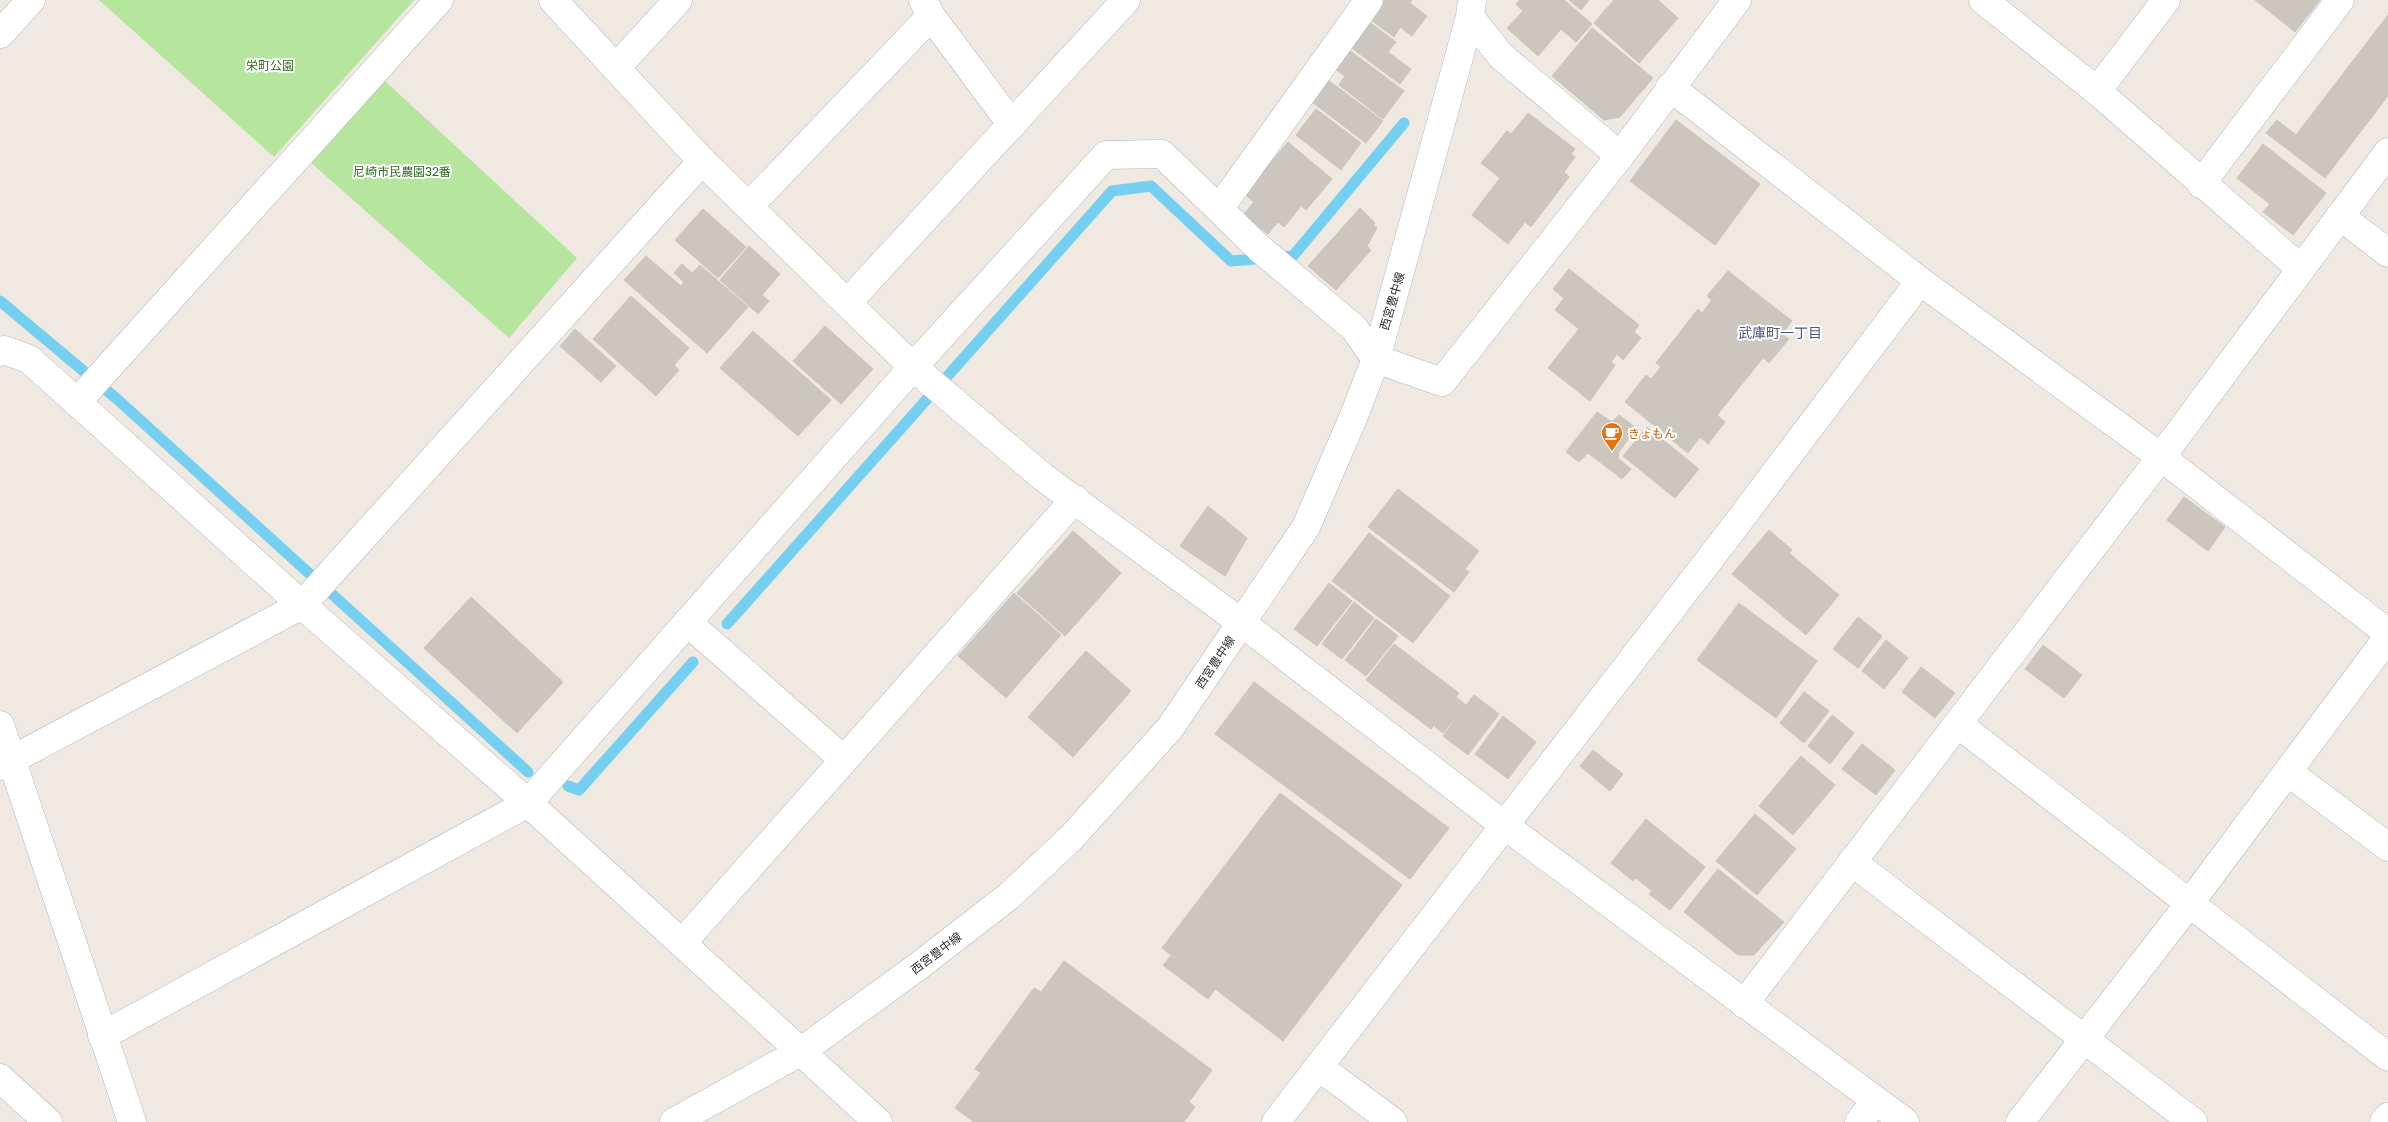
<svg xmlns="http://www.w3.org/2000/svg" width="2388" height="1122" font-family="'Golos Text','Noto Sans JP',sans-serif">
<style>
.green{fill:#b6e59e}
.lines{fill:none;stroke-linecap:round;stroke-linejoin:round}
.stream{stroke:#75cff0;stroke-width:11}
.building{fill:#cbc7bf;stroke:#cbc5ba}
.minor-casing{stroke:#b4b7c1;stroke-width:29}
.secondary-casing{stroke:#b4b7c1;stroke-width:29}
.minor{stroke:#fff;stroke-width:28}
.secondary{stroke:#fff;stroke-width:28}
.labels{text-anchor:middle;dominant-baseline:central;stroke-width:4;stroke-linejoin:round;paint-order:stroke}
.park-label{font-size:12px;fill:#2c6e1b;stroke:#fff}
.street-label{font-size:12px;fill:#2e2e2e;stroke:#fff}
.food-label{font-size:12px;fill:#c56008;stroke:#fff;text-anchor:start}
.neighbourhood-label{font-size:14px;fill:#4d5680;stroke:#fff}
</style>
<rect width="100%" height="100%" fill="#efe9e1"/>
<g class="green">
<path d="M 99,0 L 414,0 L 274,157 Z"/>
<path d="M 385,81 L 577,258 L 509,338 L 309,161 Z"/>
</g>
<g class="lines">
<g class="stream">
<path d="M 0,301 L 117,399 L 528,772"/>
<path d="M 727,624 L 1112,191 L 1151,186 L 1231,261 L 1293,256 L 1404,123"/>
<path d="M 568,786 L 579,790 L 693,662"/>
</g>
</g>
<g class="building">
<path d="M 1381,0 L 1412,0 L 1410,3 L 1427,16 L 1412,36 L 1400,27 L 1394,37 L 1368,18 Z"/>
<path d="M 1520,0 L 1564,0 L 1592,24 L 1576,42 L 1561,29 L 1538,56 L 1507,28 L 1523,11 L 1516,4 Z"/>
<path d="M 1569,0 L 1589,0 L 1581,10 Z"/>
<path d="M 1614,0 L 1658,0 L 1678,18 L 1639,63 L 1594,23 Z"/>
<path d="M 2255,0 L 2320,0 L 2295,32 Z"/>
<path d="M 2388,15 L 2388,96 L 2325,178 L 2266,133 L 2277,120 L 2296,135 Z"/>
<path d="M 1368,21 L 1396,42 L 1388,52 L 1411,69 L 1400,84 L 1349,46 Z"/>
<path d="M 1592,28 L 1653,78 L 1620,117 L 1604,120 L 1552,76 Z"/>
<path d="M 1349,50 L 1404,91 L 1383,119 L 1339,85 L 1345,76 L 1335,69 Z"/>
<path d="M 1328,80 L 1383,121 L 1366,143 L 1312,102 Z"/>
<path d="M 1316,109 L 1361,143 L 1341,170 L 1296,135 Z"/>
<path d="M 1528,113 L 1575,149 L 1571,154 L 1575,157 L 1564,172 L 1569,177 L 1531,227 L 1525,222 L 1508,244 L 1472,215 L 1500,178 L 1481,163 L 1507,131 L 1511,134 Z"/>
<path d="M 1676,120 L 1760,184 L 1715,245 L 1630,181 Z"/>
<path d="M 1288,142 L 1332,179 L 1306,210 L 1301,206 L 1284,227 L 1278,222 L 1268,234 L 1243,215 L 1254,202 L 1244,194 Z"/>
<path d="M 2263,144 L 2326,193 L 2293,235 L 2263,212 L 2270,204 L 2237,178 Z"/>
<path d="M 1360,208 L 1375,223 L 1373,225 L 1377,228 L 1367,246 L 1371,250 L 1336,290 L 1308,266 Z"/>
<path d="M 703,209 L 746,247 L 718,278 L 675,240 Z"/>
<path d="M 749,246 L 780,274 L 762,295 L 769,301 L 758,314 L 720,280 Z"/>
<path d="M 646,256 L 681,286 L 684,282 L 674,273 L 682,264 L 692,273 L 700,265 L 748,307 L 707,353 L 624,280 Z"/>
<path d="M 1569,269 L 1639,325 L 1634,332 L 1641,338 L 1623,360 L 1617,354 L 1611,362 L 1615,365 L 1590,401 L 1548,368 L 1579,329 L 1555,310 L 1564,298 L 1553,289 Z"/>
<path d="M 1728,271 L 1792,321 L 1782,334 L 1789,339 L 1769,363 L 1763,358 L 1717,415 L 1725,422 L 1708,444 L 1700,437 L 1688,453 L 1625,402 L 1646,375 L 1651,379 L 1661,367 L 1656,363 L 1698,309 L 1702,313 L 1712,300 L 1707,296 Z"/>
<path d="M 631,296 L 689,348 L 674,365 L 679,370 L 656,396 L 593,339 Z"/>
<path d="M 825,326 L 873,369 L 841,404 L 793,361 Z"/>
<path d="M 575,329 L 616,366 L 601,382 L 560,346 Z"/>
<path d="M 753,331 L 831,400 L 798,436 L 720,368 Z"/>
<path d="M 1597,412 L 1612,422 L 1619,415 L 1636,428 L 1619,452 L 1618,458 L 1631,469 L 1622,479 L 1588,453 L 1579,462 L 1566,452 Z"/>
<path d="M 1647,427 L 1699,469 L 1675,498 L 1623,456 Z"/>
<path d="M 1398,489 L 1479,551 L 1465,569 L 1469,572 L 1454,592 L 1368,527 Z"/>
<path d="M 2184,497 L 2225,527 L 2208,551 L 2167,520 Z"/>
<path d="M 1208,506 L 1247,538 L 1225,576 L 1180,546 Z"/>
<path d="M 1769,530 L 1792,550 L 1789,553 L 1839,595 L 1806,635 L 1732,574 Z"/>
<path d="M 1073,531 L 1121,573 L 1065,636 L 1017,593 Z"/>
<path d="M 1369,533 L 1450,596 L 1413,643 L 1332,581 Z"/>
<path d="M 1329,583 L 1352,601 L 1317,646 L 1294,629 Z"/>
<path d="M 1014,593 L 1061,635 L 1006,698 L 958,656 Z"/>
<path d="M 471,597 L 563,682 L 517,733 L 424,648 Z"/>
<path d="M 1354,602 L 1374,618 L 1342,659 L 1322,644 Z"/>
<path d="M 1739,603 L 1817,661 L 1776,718 L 1697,660 Z"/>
<path d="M 1858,617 L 1882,636 L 1858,668 L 1833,649 Z"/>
<path d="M 1376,619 L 1398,636 L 1366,676 L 1345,660 Z"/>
<path d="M 1886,640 L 1908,658 L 1884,689 L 1862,671 Z"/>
<path d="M 1394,644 L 1459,693 L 1431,729 L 1366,680 Z"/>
<path d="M 2043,645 L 2082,675 L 2064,698 L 2025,669 Z"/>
<path d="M 1086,651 L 1131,691 L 1073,757 L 1028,717 Z"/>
<path d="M 1921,667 L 1955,693 L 1935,718 L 1902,692 Z"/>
<path d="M 1254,682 L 1449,828 L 1410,879 L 1215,734 Z"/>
<path d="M 1804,692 L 1829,711 L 1804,743 L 1780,723 Z"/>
<path d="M 1474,695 L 1499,714 L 1468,755 L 1443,736 Z"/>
<path d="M 1456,697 L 1466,705 L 1443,733 L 1434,726 Z"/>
<path d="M 1832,715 L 1854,733 L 1830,764 L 1808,746 Z"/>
<path d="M 1503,716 L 1536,742 L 1508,779 L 1475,754 Z"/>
<path d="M 1862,744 L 1895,770 L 1876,795 L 1842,769 Z"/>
<path d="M 1593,750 L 1623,774 L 1610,791 L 1580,766 Z"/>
<path d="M 1801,756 L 1835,785 L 1793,835 L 1759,806 Z"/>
<path d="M 1280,793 L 1402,885 L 1283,1041 L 1162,948 Z"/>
<path d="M 1755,814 L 1796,849 L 1757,895 L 1716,861 Z"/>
<path d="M 1646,819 L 1705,867 L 1670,910 L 1649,894 L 1652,891 L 1636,878 L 1633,881 L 1611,863 Z"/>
<path d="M 1718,869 L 1784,922 L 1754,955 L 1738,955 L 1684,912 Z"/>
<path d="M 1171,956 L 1215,989 L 1208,999 L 1163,965 Z"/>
<path d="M 1064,961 L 1212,1070 L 1189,1102 L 1195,1107 L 1184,1122 L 974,1122 L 955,1108 L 981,1073 L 975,1069 L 1034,988 L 1041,992 Z"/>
</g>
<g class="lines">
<g class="minor-casing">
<g id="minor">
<path d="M 553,0 L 702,161 L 847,303 L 913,367 L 1043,477 L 1242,623 L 1504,825 L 1905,1122"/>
<path d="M 1983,0 L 2097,91 L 2301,269"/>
<path d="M 931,16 L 1012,125"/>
<path d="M 1470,17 L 1501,56 L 1620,156"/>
<path d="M 0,34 L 31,0"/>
<path d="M 616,68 L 678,0"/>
<path d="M 1670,87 L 1920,281 L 2161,457 L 2388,633"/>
<path d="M 2097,91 L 2166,0"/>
<path d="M 2201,184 L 2340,0"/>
<path d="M 749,206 L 931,16 L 923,0"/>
<path d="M 1219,209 L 1259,248 L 1354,328 L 1376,359 L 1442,382 L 1620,156 L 1737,0"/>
<path d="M 2340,216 L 2388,253"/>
<path d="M 847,303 L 1126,0"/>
<path d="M 0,352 L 4,350 L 29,359 L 302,605 L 528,803 L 878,1122"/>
<path d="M 77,402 L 439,0"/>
<path d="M 687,622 L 844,760"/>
<path d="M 1958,724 L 2388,1057"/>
<path d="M 0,725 L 132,1122"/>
<path d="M 0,766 L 302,605 L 702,161"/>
<path d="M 2288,772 L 2388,847"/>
<path d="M 1852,862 L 2193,1122"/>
<path d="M 682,943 L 1075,499"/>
<path d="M 1744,1004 L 2161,457 L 2388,152"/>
<path d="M 102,1036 L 528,803 L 913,367 L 1106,155 L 1162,154 L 1219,209 L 1369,0"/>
<path d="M 1319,1067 L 1393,1122"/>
<path d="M 0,1078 L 48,1122"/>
<path d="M 1276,1122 L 1726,538 L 1920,281"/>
<path d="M 1859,1122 L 1876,1101"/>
<path d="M 2020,1122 L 2189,904 L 2388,637"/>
<path d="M 2384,1122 L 2388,1117"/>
</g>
</g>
<g class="secondary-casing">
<path id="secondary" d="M 674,1122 L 800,1052 L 916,968 L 1009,896 L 1071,838 L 1170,728 L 1306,527 L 1353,418 L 1376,359 L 1470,17 L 1472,0"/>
</g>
<use href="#minor" class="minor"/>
<use href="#secondary" class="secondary"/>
</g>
<defs>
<g id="cafe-pin" transform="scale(1.125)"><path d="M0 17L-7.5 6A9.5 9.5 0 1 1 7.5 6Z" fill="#e8710a" stroke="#fff"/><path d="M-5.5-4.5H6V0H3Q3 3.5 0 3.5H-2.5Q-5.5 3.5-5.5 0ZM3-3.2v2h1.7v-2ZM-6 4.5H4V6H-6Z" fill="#fff"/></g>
</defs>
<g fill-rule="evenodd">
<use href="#cafe-pin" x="1612" y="433"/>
</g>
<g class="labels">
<g class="park-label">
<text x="270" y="65">栄町公園</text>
<text x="402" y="171">尼崎市民農園32番</text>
</g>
<g class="street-label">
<text transform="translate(1392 301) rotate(-74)">西宮豊中線</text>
<text transform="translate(1215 662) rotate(-56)">西宮豊中線</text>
<text transform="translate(936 953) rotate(-37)">西宮豊中線</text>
</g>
<g class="food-label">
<text x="1628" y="433">きょもん</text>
</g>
<g class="neighbourhood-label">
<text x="1780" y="332">武庫町一丁目</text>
</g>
</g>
</svg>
